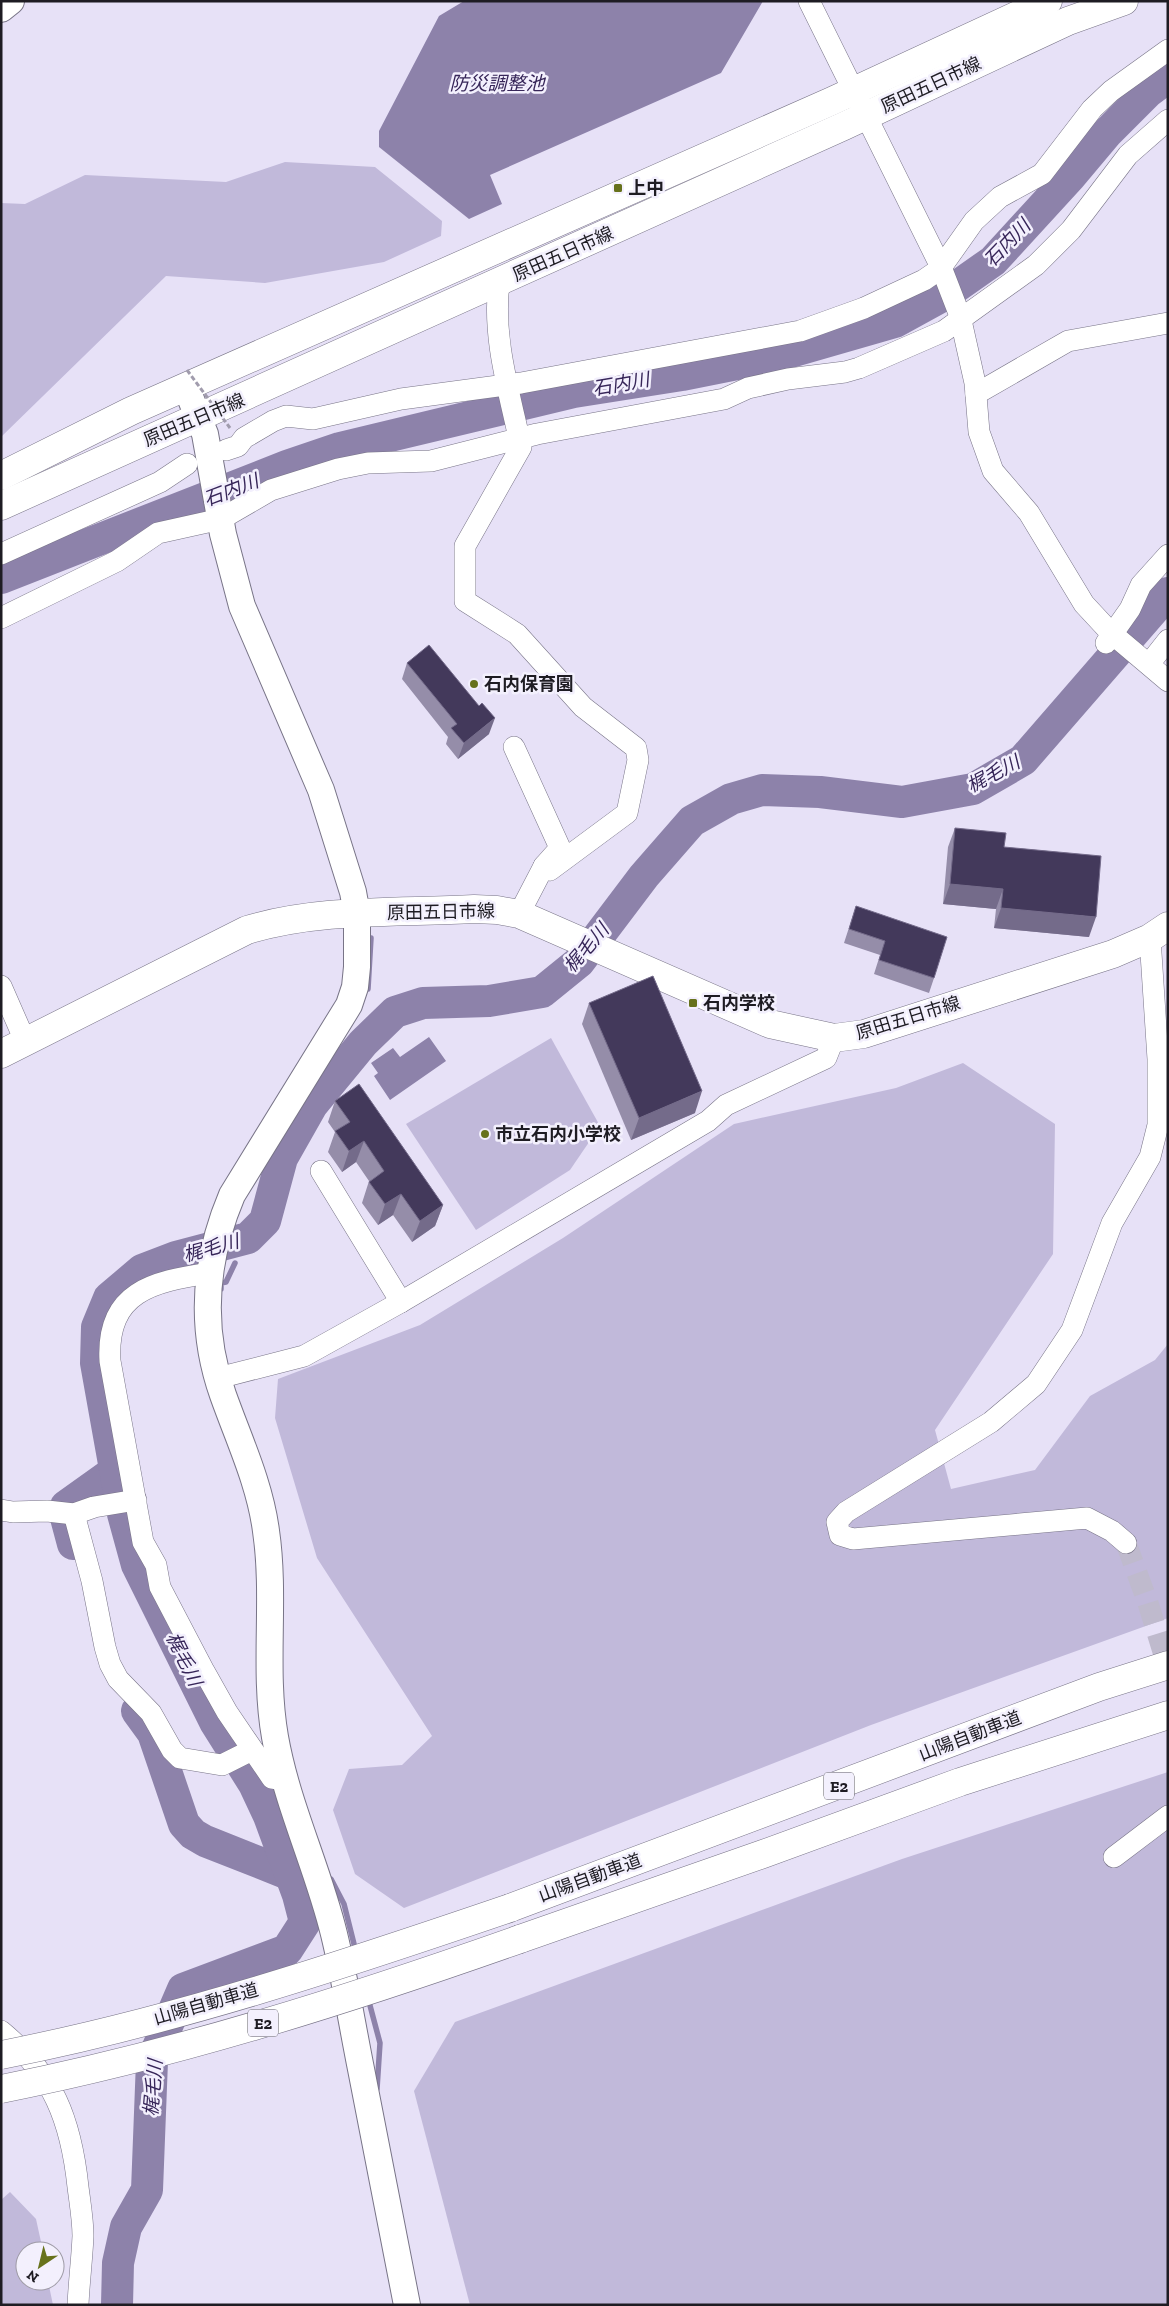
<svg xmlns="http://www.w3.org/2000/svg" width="1169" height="2306" font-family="'Zilla Slab','Noto Sans JP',serif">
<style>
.green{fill:#c1b9da}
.water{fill:#8d82aa}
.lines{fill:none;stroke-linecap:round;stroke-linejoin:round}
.stream{stroke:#8d82aa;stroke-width:5.5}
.river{stroke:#8d82aa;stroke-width:32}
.minor-tunnel{stroke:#bfbacd;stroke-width:21;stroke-dasharray:21 11;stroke-linecap:butt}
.minor-casing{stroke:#787487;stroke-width:22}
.tertiary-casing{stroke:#787487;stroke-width:28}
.secondary-casing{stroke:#787487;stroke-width:29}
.motorway-casing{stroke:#787487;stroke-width:29}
.minor{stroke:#fff;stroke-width:21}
.tertiary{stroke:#fff;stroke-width:26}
.secondary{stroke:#fff;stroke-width:28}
.motorway{stroke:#fff;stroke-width:28}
.motorway-bridge-casing{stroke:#787487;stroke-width:29;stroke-linecap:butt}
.path-bridge{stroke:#a19cad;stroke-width:3;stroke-dasharray:5 2.5;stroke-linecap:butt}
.motorway-bridge{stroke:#fff;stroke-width:28}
.wall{fill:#958da9}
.shaded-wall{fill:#746b8a}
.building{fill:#43395b;stroke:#746b8a}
.poi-dot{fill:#67721c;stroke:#f3f0fd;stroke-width:2}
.labels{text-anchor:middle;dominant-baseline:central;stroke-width:5;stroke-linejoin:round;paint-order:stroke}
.shield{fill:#f3f0fd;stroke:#5e5c64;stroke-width:1}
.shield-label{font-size:16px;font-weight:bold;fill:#1e1c23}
.street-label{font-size:18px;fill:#1e1c23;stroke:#f3f0fd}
.poi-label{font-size:18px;font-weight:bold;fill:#1e1c23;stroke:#f3f0fd;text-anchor:start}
.water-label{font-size:19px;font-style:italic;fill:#372659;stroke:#f3f0fd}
</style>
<rect width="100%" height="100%" fill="#e7e1f7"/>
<g class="green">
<path d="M 285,162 L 375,167 L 442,221 L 441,236 L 384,262 L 265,283 L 166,276 L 1,437 L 1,203 L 25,204 L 85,175 L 226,182 Z"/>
<path d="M 551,1038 L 600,1126 L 570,1170 L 476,1230 L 406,1124 Z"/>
<path d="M 963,1063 L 1055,1124 L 1053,1254 L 935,1430 L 951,1489 L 1035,1470 L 1090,1396 L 1155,1360 L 1168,1344 L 1168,1618 L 871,1725 L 404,1908 L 355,1874 L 333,1810 L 349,1769 L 402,1765 L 432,1736 L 317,1558 L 275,1418 L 278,1379 L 420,1325 L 563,1238 L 734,1124 L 896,1088 Z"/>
<path d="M 1168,1772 L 1168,2305 L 470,2305 L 414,2091 L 455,2022 L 902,1859 Z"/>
<path d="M 10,2192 L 36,2219 L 43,2251 L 25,2251 L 25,2281 L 48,2281 L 53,2305 L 1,2305 L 1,2200 Z"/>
</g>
<g class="water">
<path d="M 464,1 L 763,1 L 721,73 L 490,175 L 502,204 L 469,219 L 379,147 L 379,131 L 439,16 Z"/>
<path d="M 429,1037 L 446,1061 L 390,1100 L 374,1076 L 378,1073 L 371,1063 L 393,1048 L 400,1057 Z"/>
</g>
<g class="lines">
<g class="stream">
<path d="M 368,989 L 371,938"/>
<path d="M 221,1289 L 221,1283 L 226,1282 L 235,1263"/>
<path d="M 331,1879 L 344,1904 L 356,1952"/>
<path d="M 368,1998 L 380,2043 L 377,2089"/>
</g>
<g class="river">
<path d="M 1,578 L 287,466 L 340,448 L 574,392 L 682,375 L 777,356 L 895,322 L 946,294 L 993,261 L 1070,177 L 1107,133 L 1148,92 L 1168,77"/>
<path d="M 73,1544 L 65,1514 L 66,1506 L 115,1471"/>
<path d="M 137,1711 L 153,1733 L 184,1824 L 193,1834 L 205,1841 L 291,1875"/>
<path d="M 117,2305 L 118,2263 L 126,2227 L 147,2190 L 152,2061 L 183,1989 L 287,1950 L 305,1922 L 298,1895 L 269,1816 L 254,1784 L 215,1722 L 137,1565 L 123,1514 L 96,1363 L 97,1327 L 109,1298 L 142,1270 L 176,1257 L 248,1238 L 265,1221 L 282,1158 L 312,1105 L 363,1043 L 395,1012 L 423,1003 L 489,1001 L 542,992 L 579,962 L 644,876 L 692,821 L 731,799 L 762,790 L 820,792 L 902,802 L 973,789 L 1023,760 L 1168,593"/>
</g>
<path class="minor-tunnel" d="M 1126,1543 L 1148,1603 L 1168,1668"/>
<g class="minor-casing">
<g id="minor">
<path d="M 809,1 L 941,267 L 960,316 L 975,383 L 979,432 L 993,471 L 1029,513 L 1084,604 L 1110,632 L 1168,681"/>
<path d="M 499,283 C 492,339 510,394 521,447 L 465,546 L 465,601 L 517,634 L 583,707 L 636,748 L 638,760 L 627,813 L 550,870 L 544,866"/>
<path d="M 976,394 L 1068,341 L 1168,323"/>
<path d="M 226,450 L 238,446 L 244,438 L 273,421 L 286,416 L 313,419 L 401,399 L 521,383 L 800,331 L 864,308 L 924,280 L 940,269 L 974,221 L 1000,197 L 1042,174 L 1092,109 L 1111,91 L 1168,50"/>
<path d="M 1,554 L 160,482 L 187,464"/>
<path d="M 1,618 L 117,561 L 158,533 L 221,519 L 271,490 L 338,469 L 368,463 L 431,461 L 537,434 L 724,399 L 748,388 L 788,379 L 845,372 L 859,368 L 944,331 L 1036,265 L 1071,230 L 1128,155 L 1168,120"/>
<path d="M 1106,643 L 1130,609 L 1141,585 L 1168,555"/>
<path d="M 1149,664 L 1168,640"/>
<path d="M 514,747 L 560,848 L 544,866 L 519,914"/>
<path d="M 1,986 L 26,1043"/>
<path d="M 321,1171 L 401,1302"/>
<path d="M 209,1273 C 153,1282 106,1291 110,1361 L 143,1542 L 156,1565 L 160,1587 L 204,1671 L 227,1712 L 272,1778 L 285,1780"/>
<path d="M 218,1378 L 304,1356 L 401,1302 L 708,1121 L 726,1105 L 826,1058 L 834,1038"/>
<path d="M 1,1510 L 13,1512 L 47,1511 L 74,1514 L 94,1507 L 136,1500"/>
<path d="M 74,1514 L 92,1581 L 105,1647 L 110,1664 L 118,1679 L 151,1713 L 172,1750 L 180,1758 L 222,1765 L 252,1750"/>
<path d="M 1126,1543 L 1112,1531 L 1087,1518 L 853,1539 L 840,1535 L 837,1522 L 846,1512 L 991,1422 L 1036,1384 L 1072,1330 L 1112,1223 L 1150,1157 L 1158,1125 L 1158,1059 L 1150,938"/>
<path d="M 1114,1857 L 1168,1816"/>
<path d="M 1,2031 C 53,2074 71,2120 78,2187 C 80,2203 83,2220 83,2236 C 82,2259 79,2282 78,2305"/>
</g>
</g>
<g class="tertiary-casing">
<g id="tertiary">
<path d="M 1,9 L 11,1"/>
<path d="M 186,387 L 205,434 L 223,534 L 242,606 L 321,790 L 353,892 L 357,914 L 357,967 L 355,987 L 349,1005 L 232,1195 C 204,1261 199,1327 223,1395 C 239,1440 260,1484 266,1531 C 276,1599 263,1669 275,1737 C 287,1805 318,1868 334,1934 C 345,1979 352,2024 361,2069 C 376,2148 392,2226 407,2305"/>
</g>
</g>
<g class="secondary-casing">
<g id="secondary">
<path d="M 1,476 L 131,411 L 832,101 L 1048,1"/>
<path d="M 1,506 L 844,126 L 1068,21 L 1124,1"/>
<path d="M 1,1054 L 247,930 C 319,908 399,913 474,909 L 497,910 L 519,914 L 770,1024 L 834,1038 L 864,1034 L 1113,954 L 1150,938 L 1168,926"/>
</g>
</g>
<g class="motorway-casing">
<g id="motorway">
<path d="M 510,1908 L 1099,1687 L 1168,1665"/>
<path d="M 520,1939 L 763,1854 L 960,1782 L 1168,1715"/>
</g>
</g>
<use href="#minor" class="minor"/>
<use href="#tertiary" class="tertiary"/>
<use href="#secondary" class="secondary"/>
<use href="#motorway" class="motorway"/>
<g class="motorway-bridge-casing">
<g id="motorway-bridge">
<path d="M 1,2055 C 175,2021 343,1965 510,1908"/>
<path d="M 1,2089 C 178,2054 350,1999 520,1939"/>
</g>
</g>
<path class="path-bridge" d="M 187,370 L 230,428"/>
<use href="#motorway-bridge" class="motorway-bridge"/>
</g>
<g class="wall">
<path d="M 407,663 L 489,734 L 458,759 L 446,744 L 448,737 L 402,679 Z"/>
<path d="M 955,828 L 1004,847 L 1089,937 L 994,928 L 996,909 L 943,904 L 948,847 Z"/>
<path d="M 856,906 L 934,978 L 929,993 L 874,974 L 880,955 L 844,943 Z"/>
<path d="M 589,1003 L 695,1113 L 631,1140 L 582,1024 Z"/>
<path d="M 335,1101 L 443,1205 L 435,1226 L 412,1242 L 393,1215 L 378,1225 L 362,1203 L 369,1181 L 356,1162 L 342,1172 L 328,1152 L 335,1132 L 328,1122 Z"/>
</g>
<g class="shaded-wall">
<path d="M 495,718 L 489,734 L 458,759 L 464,743 Z"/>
<path d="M 950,884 L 1003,889 L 996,909 L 943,904 Z"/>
<path d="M 1001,908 L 1096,917 L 1089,937 L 994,928 Z"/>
<path d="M 702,1091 L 695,1113 L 631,1140 L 639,1118 Z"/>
<path d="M 364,1141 L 356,1162 L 342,1172 L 349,1151 Z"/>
<path d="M 401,1194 L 393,1215 L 378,1225 L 385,1204 Z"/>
<path d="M 443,1205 L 435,1226 L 412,1242 L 420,1221 Z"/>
</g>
<g class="building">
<path d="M 429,645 L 479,706 L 482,703 L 495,718 L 464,743 L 451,728 L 457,724 L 407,663 Z"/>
<path d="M 955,828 L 1006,833 L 1004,847 L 1101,856 L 1096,917 L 1001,908 L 1003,889 L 950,884 Z"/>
<path d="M 856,906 L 947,937 L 934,978 L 879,960 L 885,941 L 849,929 Z"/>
<path d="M 653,976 L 702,1091 L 639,1118 L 589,1003 Z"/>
<path d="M 359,1084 L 443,1205 L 420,1221 L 401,1194 L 385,1204 L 369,1182 L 384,1171 L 364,1141 L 349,1151 L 335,1131 L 350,1122 L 335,1101 Z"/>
</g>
<g class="poi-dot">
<rect x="613" y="183" width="10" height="10" rx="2.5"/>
<circle cx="474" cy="684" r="5"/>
<rect x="688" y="998" width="10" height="10" rx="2.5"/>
<circle cx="485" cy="1134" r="5"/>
</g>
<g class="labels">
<g class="shield">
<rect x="824" y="1772.5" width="30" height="27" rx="4"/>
<rect x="248" y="2009.5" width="30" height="27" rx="4"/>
</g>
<g class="shield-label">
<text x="839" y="1786">E2</text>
<text x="263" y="2023">E2</text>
</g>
<g class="street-label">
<text transform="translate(931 85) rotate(-25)">原田五日市線</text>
<text transform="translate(563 254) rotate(-24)">原田五日市線</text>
<text transform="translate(194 420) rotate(-23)">原田五日市線</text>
<text transform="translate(441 912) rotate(-1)">原田五日市線</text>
<text transform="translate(908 1018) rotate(-17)">原田五日市線</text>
<text transform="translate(970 1736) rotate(-21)">山陽自動車道</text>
<text transform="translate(590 1878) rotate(-20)">山陽自動車道</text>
<text transform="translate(206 2004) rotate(-16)">山陽自動車道</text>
</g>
<g class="poi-label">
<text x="628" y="188">上中</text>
<text x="484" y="684">石内保育園</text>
<text x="703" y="1003">石内学校</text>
<text x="495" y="1134">市立石内小学校</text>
</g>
<g class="water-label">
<text x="497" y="83">防災調整池</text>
<text transform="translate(1007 243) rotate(-46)">石内川</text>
<text transform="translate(621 384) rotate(-10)">石内川</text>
<text transform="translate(231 490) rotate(-21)">石内川</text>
<text transform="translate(993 774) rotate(-28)">梶毛川</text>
<text transform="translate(586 948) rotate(-49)">梶毛川</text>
<text transform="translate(211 1248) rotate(-15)">梶毛川</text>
<text transform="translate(184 1659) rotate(64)">梶毛川</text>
<text transform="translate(153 2088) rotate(-85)">梶毛川</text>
</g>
</g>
<rect width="1169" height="2306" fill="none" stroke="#1e1c23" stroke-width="5"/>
<g transform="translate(40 2266) rotate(215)"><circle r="24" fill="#f3f0fd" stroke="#9e9ba6"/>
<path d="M0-4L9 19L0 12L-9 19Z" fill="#67721c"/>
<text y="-8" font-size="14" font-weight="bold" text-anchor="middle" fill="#1e1c23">N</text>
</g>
</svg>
